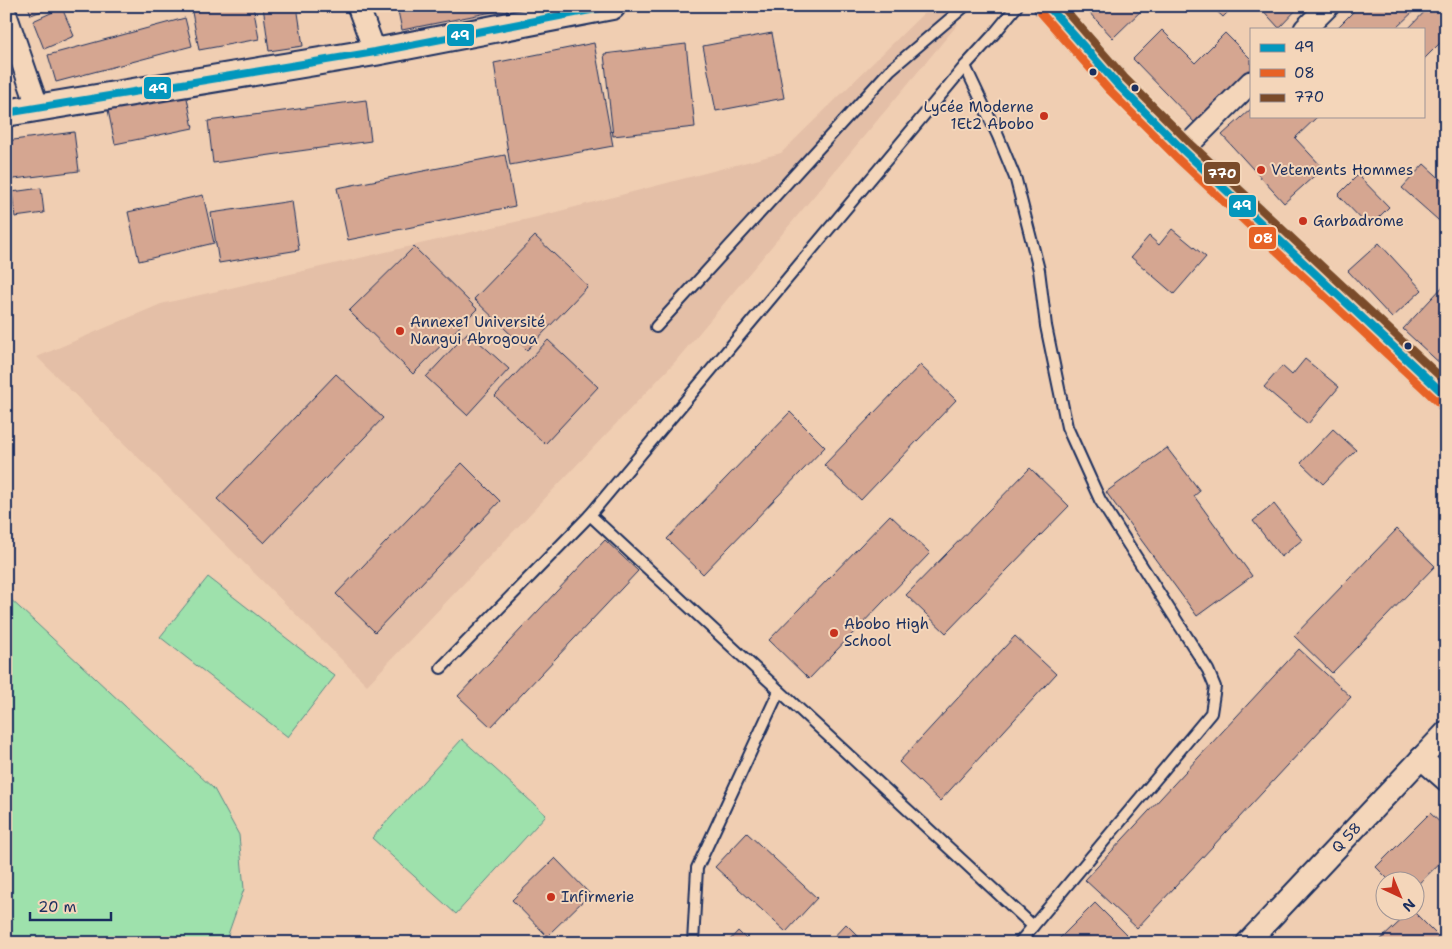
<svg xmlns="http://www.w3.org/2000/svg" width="1452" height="949" font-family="'Shantell Sans',sans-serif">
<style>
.built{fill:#e4bfa7}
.green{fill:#9ee1ac;stroke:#5c8885}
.building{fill:#d5a691;stroke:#1b2f5e}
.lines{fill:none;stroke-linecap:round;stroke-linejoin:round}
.service-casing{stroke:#1b2f5e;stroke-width:14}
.minor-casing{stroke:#1b2f5e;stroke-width:25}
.tertiary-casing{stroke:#1b2f5e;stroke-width:30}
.service{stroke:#f4d6ba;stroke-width:10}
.minor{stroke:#f4d6ba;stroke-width:21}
.tertiary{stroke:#f4d6ba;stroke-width:26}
.bus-1-casing{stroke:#f4d6ba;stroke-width:11}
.bus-2-casing{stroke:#f4d6ba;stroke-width:11}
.bus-3-casing{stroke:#f4d6ba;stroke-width:11}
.bus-1{stroke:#0497bd;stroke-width:8}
.bus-2{stroke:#e76225;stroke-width:8}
.bus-3{stroke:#7a4b2a;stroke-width:8}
.bus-dot{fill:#1b2f5e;stroke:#f4d6ba;stroke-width:2}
.poi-dot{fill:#c8321e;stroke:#f4d6ba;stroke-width:2}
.labels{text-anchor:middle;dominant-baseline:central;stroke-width:4;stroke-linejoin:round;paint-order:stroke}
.poi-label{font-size:15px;fill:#1b2f5e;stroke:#f4d6ba;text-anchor:start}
.street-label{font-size:15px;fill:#1b2f5e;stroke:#f4d6ba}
.line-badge{stroke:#f4d6ba;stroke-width:2}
.badge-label{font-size:14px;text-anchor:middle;font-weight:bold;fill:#fff}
</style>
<rect width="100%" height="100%" fill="#f0ceb2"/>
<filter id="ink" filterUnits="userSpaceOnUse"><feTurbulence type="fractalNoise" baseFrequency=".02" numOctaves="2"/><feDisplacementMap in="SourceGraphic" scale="10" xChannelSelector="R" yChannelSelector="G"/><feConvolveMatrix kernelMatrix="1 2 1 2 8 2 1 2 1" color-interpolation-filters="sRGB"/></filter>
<g filter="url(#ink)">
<path class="built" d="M 931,6 L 939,6 L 958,24 L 674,363 L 367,685 L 37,357 L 161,304 L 537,217 L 781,153 Z"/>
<g class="green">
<path d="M 208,577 L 335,676 L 288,737 L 160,637 Z"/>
<path d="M 6,595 L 214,789 L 239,835 L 244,889 L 225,943 L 6,943 Z"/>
<path d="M 462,739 L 546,815 L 456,914 L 372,838 Z"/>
</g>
<g class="building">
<path d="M 28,6 L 55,6 L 31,15 Z"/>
<path d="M 224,6 L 253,6 L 259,39 L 199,50 L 192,12 Z"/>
<path d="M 263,6 L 297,6 L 303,46 L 269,51 Z"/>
<path d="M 397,6 L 511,6 L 512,8 L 402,30 Z"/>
<path d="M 1083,6 L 1146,6 L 1113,38 Z"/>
<path d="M 1211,6 L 1234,6 L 1223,17 Z"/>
<path d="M 1259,6 L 1300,6 L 1279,28 Z"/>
<path d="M 1359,6 L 1419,6 L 1395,29 L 1336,29 Z"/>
<path d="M 1430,6 L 1437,6 L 1446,15 L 1446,37 L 1423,60 L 1423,29 L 1408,29 Z"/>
<path d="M 62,8 L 74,36 L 44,49 L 33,21 Z"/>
<path d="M 185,18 L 192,46 L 56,82 L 48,55 Z"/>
<path d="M 1162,30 L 1195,63 L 1225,33 L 1251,59 L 1251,74 L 1198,126 L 1133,59 Z"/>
<path d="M 772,33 L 784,98 L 716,111 L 703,46 Z"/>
<path d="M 594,43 L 613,146 L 510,165 L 494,63 Z"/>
<path d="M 686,44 L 695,127 L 613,136 L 604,54 Z"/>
<path d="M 186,93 L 193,128 L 115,144 L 108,110 Z"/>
<path d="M 366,100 L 371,141 L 213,163 L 208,121 Z"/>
<path d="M 1251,109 L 1251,116 L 1318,116 L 1295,138 L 1323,168 L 1284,203 L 1222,135 Z"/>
<path d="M 74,132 L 79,171 L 6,180 L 6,141 Z"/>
<path d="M 505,155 L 515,206 L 348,240 L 337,188 Z"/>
<path d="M 1424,164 L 1446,184 L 1446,227 L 1402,188 Z"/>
<path d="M 1358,175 L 1389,207 L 1369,227 L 1338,195 Z"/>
<path d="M 41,188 L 44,213 L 15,217 L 12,192 Z"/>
<path d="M 203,195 L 214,243 L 139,261 L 128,212 Z"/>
<path d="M 292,201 L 299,250 L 219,263 L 211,213 Z"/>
<path d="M 1172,229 L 1206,257 L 1174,294 L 1131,257 L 1149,236 L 1159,245 Z"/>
<path d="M 535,236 L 588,286 L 527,350 L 474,299 Z"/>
<path d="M 1379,243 L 1422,290 L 1392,318 L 1348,271 Z"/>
<path d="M 414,247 L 477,309 L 413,374 L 349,311 Z"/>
<path d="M 1446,283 L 1446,369 L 1403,329 Z"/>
<path d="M 468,332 L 509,369 L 467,415 L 426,377 Z"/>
<path d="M 548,340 L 598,387 L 545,444 L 495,396 Z"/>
<path d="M 1305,359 L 1339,387 L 1308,424 L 1264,387 L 1282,366 L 1292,375 Z"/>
<path d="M 920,365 L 956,400 L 861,500 L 824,465 Z"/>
<path d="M 336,374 L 383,418 L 264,543 L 217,499 Z"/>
<path d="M 790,412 L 825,447 L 703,574 L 667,539 Z"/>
<path d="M 1333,429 L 1356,450 L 1323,484 L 1301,463 Z"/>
<path d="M 1167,448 L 1200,491 L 1194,496 L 1252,576 L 1197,616 L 1106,492 Z"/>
<path d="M 462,463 L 500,501 L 375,632 L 336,594 Z"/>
<path d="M 1030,468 L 1069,506 L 946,633 L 906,595 Z"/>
<path d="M 1274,504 L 1302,540 L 1281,557 L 1253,521 Z"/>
<path d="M 890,515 L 930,553 L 809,679 L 769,640 Z"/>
<path d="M 1397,529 L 1435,566 L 1332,673 L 1294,636 Z"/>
<path d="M 605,540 L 638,571 L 491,727 L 458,696 Z"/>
<path d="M 1015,636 L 1056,674 L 940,801 L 899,762 Z"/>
<path d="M 1299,649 L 1351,697 L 1137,928 L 1085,880 Z"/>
<path d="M 1430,813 L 1446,828 L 1446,857 L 1414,888 L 1414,882 L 1391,882 L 1376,867 Z"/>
<path d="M 747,833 L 817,898 L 786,932 L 715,867 Z"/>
<path d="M 555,858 L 590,894 L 547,936 L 512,900 Z"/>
<path d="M 1095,903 L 1135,943 L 1055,943 Z"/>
<path d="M 1410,912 L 1414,912 L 1439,937 L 1433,943 L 1377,943 Z"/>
<path d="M 846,924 L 865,943 L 828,943 Z"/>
<path d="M 738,931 L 750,943 L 727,943 Z"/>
</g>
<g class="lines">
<g class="service-casing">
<g id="service">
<path d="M 965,66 L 998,136 L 1016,180 L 1039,270 L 1046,326 L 1067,427 L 1100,500 L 1208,670 L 1215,687 L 1211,713 L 1019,943"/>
<path d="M 656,327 L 890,70 L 965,6"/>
<path d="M 590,515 L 1033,926"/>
<path d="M 441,668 L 590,515 L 965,66 L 994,34 L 1017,6"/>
<path d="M 693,943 L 697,868 L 779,691"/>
</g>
</g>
<g class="minor-casing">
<g id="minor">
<path d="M 358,6 L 375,52"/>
<path d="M 6,15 L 38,108"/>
<path d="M 1305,29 L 1328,6"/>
<path d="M 1183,150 L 1251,82"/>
<path d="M 1421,758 L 1446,780"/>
<path id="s1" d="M 1247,943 L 1446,732"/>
</g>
</g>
<g class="tertiary-casing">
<g id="tertiary">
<path d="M 1048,6 L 1117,84 L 1183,150 L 1446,396"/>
<path d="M 6,113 L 375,52 L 612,6"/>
</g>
</g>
<use href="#service" class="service"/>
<use href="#minor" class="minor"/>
<use href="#tertiary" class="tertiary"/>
<g class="bus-1-casing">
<g id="bus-1">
<path d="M 1048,6 L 1117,84 L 1183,150 L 1446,396"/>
<path d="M 6,113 L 375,52 L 611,6"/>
</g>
</g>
<g class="bus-2-casing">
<path id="bus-2" d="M 1041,13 L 1110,91 L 1176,157 L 1439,403"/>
</g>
<g class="bus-3-casing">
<path id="bus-3" d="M 1062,6 L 1124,77 L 1190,143 L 1446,382"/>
</g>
<use href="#bus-1" class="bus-1"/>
<use href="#bus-2" class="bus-2"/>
<use href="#bus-3" class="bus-3"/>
</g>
</g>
<g class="bus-dot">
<circle cx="1093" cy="72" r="4.5"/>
<circle cx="1135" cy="88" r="4.5"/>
<circle cx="1408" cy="346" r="4.5"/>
</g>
<g class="poi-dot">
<circle cx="1044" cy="116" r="5"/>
<circle cx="1261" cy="170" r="5"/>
<circle cx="1303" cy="221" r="5"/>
<circle cx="400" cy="331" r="5"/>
<circle cx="834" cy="633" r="5"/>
<circle cx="551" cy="897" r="5"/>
</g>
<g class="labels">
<g class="poi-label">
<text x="1034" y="107" text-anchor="end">Lycée Moderne<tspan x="1034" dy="17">1Et2 Abobo</tspan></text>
<text x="1271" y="170">Vetements Hommes</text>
<text x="1313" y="221">Garbadrome</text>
<text x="410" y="322">Annexe1 Université<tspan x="410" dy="17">Nangui Abrogoua</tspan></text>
<text x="844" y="624">Abobo High<tspan x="844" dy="17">School</tspan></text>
<text x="561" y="897">Infirmerie</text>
</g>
<g class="street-label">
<text stroke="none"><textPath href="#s1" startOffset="145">Q 58</textPath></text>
</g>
</g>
<g class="line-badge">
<rect x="446" y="23" width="29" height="24" rx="5" fill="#0497bd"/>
<rect x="143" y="76" width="29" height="24" rx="5" fill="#0497bd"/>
<rect x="1203" y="161" width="38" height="24" rx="5" fill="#7a4b2a"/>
<rect x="1228" y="194" width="29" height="24" rx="5" fill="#0497bd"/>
<rect x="1248" y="226" width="29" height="24" rx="5" fill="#e76225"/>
</g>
<g class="badge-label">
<text x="460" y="40">49</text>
<text x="158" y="93">49</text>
<text x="1222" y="178">770</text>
<text x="1242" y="210">49</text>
<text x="1263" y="243">08</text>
</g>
<rect width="1452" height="949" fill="none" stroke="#f4d6ba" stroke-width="25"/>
<rect x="12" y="12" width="1427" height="924" fill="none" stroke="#1b2f5e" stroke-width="2" filter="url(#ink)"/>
<rect x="1250" y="28" width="175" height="90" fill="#f4d6ba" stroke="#9d9395"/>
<rect x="1260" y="44" width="25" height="8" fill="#0497bd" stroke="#9d9395"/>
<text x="1294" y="52" font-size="15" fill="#1b2f5e">49</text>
<rect x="1260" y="69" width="25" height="8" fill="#e76225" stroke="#9d9395"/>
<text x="1294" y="78" font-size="15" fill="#1b2f5e">08</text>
<rect x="1260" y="94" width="25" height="8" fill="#7a4b2a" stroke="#9d9395"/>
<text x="1294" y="102" font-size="15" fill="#1b2f5e">770</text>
<g transform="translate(1400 896) rotate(136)"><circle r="24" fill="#f4d6ba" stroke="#9d9395"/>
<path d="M0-4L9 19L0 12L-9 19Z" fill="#c8321e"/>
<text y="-8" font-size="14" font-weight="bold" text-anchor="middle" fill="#1b2f5e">N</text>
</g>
<path d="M30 912v8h81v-8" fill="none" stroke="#1b2f5e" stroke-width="2.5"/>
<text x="38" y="912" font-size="15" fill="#1b2f5e" stroke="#f4d6ba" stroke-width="4" paint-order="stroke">20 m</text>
</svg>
